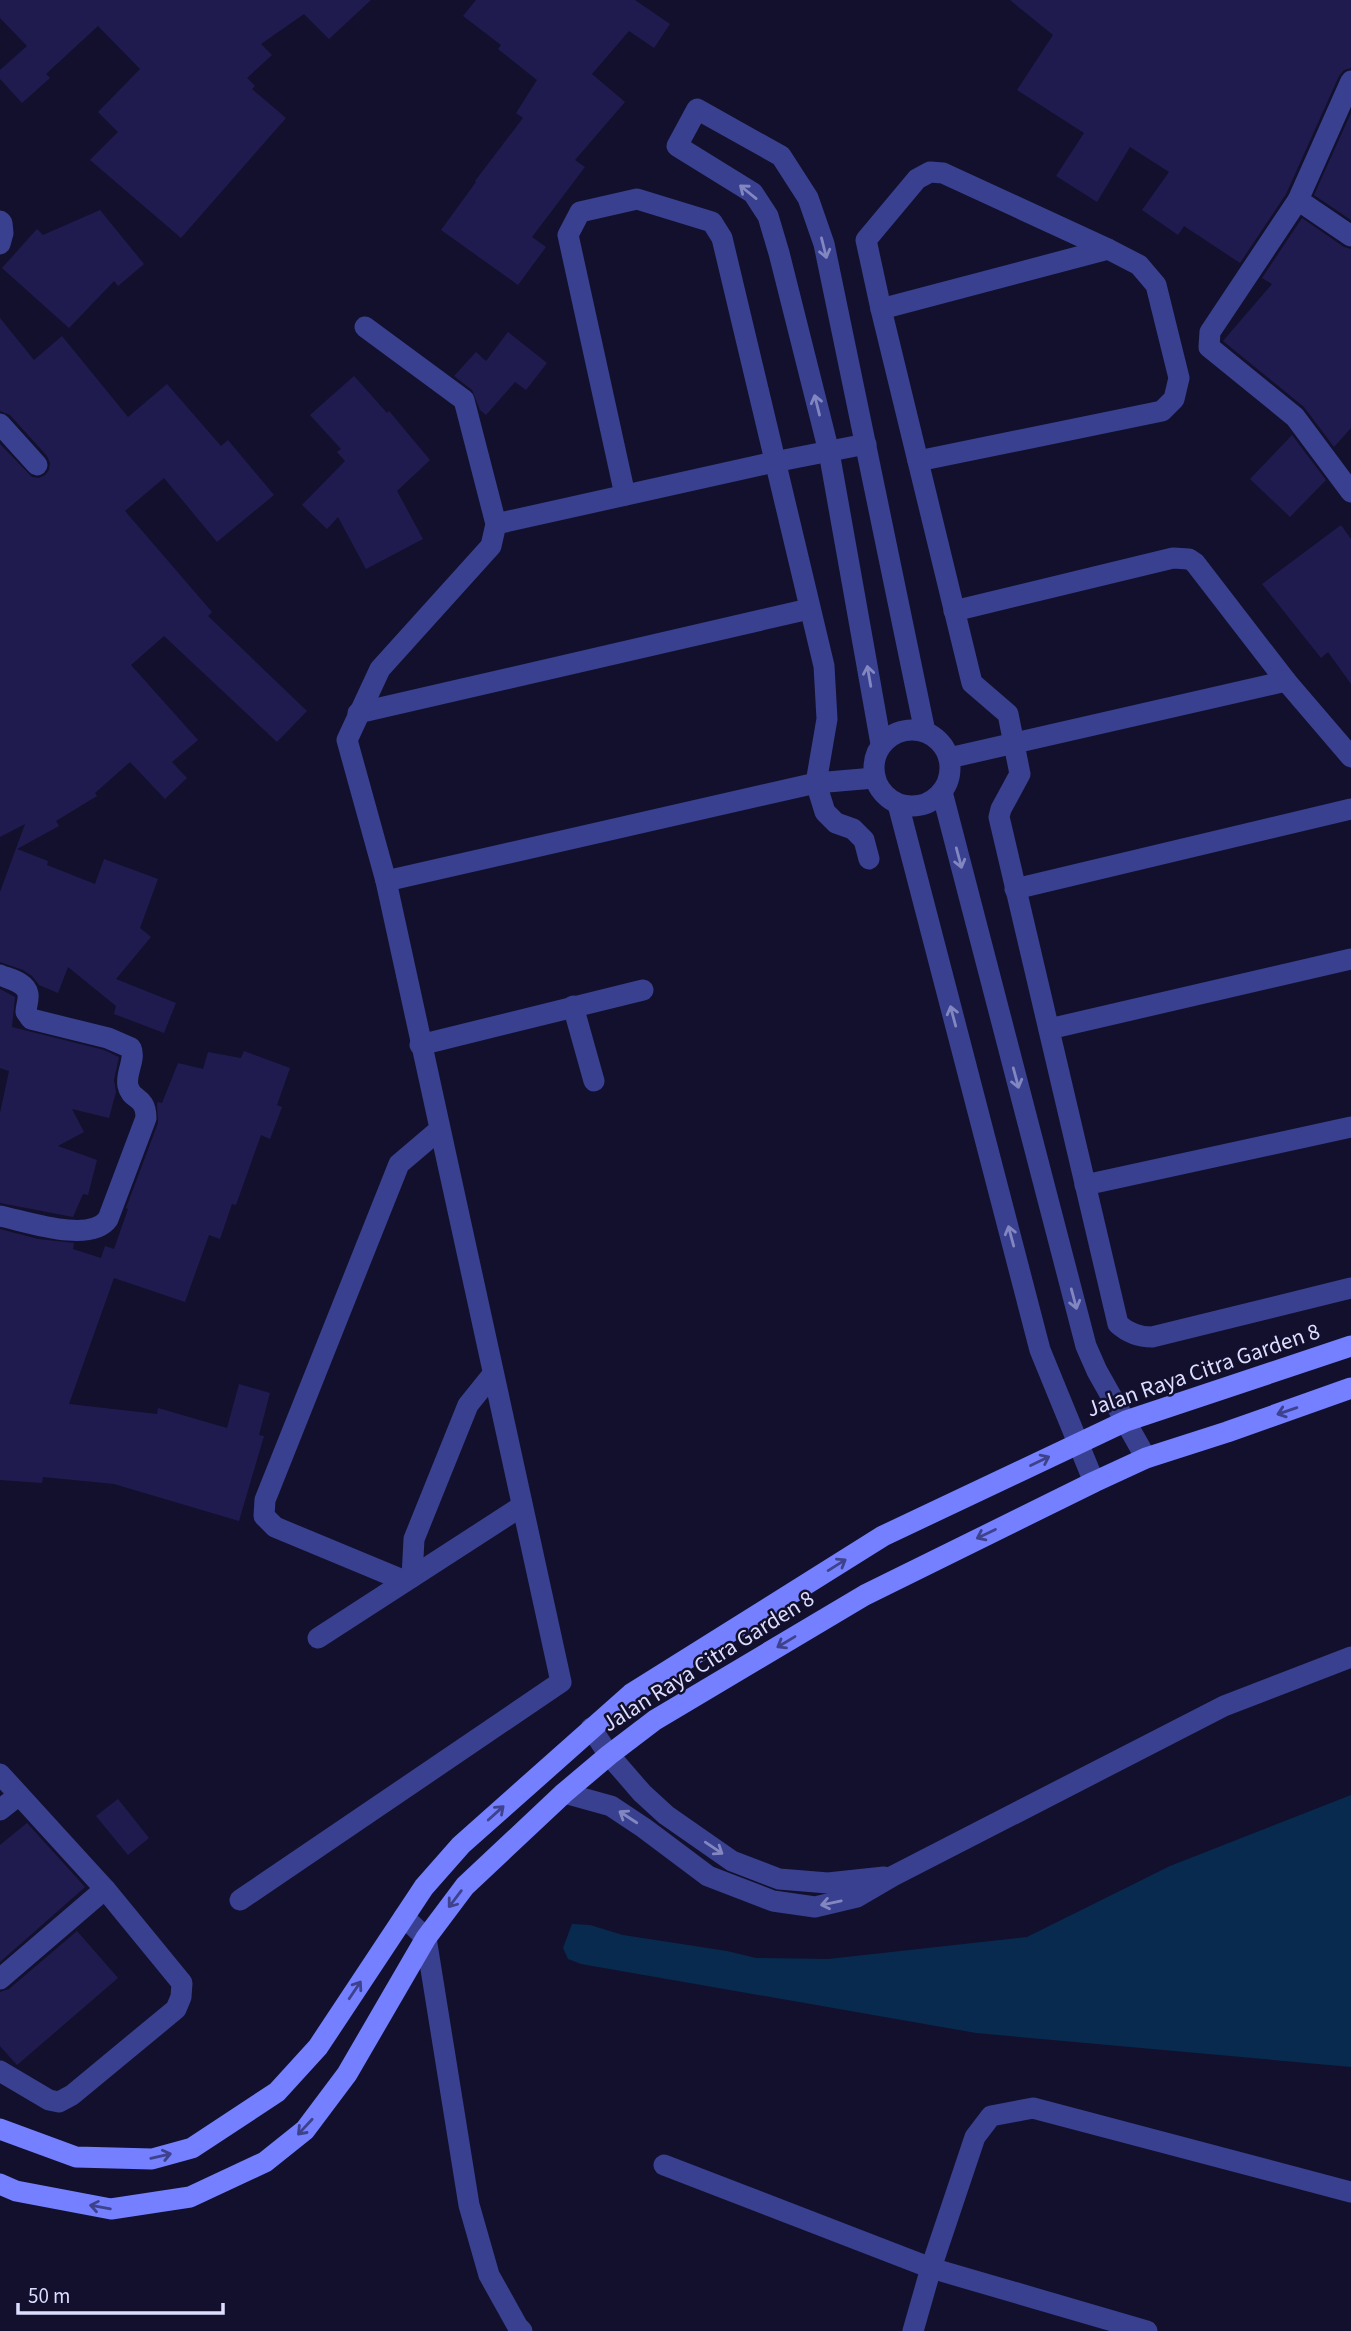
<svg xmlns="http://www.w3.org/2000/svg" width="1351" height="2331" font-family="'Source Sans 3',sans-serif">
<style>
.water{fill:#082a4e}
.building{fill:#201b4f}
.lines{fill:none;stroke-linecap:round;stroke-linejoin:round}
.street{stroke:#39408f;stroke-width:21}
.secondary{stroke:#7480ff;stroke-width:21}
.oneway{stroke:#8387c1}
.oneway2{stroke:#3e428c}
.labels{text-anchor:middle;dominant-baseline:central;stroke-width:5;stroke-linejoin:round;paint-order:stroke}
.street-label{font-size:23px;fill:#ddf;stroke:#12102d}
</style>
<rect width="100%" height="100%" fill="#12102d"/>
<path class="water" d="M 1351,1795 L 1351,2067 L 976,2033 L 581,1964 L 568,1959 L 563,1948 L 572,1924 L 590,1925 L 623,1935 L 727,1951 L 756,1958 L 828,1959 L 1027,1937 L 1170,1866 Z"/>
<g class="building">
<path d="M 0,0 L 371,0 L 329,39 L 304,14 L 261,44 L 272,55 L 247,78 L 255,86 L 252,89 L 286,118 L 181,238 L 90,160 L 118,132 L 98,112 L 140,69 L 98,26 L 46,74 L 50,78 L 22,103 L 0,79 L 0,70 L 27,46 L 0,18 Z"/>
<path d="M 476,0 L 635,0 L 670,24 L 654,48 L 629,31 L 592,74 L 625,102 L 575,160 L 585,167 L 532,237 L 546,247 L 518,285 L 441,230 L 476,182 L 475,181 L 523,118 L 516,113 L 537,80 L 498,49 L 501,45 L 463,16 Z"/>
<path d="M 1010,0 L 1351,0 L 1351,68 L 1344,70 L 1339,76 L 1286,194 L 1240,263 L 1184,226 L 1178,235 L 1142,210 L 1169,172 L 1130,147 L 1097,202 L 1056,176 L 1084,133 L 1017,90 L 1053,35 Z"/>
<path d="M 1351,113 L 1351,220 L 1314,195 Z"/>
<path d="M 100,210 L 144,264 L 118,286 L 114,281 L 69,328 L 2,268 L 37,229 L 43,235 Z"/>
<path d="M 1302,218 L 1344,247 L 1351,249 L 1351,428 L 1334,447 L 1304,407 L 1223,341 L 1272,284 L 1262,278 Z"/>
<path d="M 0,318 L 34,360 L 62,336 L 128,417 L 167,384 L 221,446 L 228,440 L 274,495 L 217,542 L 164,478 L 125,511 L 212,612 L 208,616 L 307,711 L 277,742 L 164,636 L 131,665 L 198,740 L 172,762 L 187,778 L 165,799 L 130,762 L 95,793 L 97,796 L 56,821 L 59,826 L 17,849 L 48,861 L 47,865 L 95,884 L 104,859 L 158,879 L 140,928 L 151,937 L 116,979 L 176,1003 L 164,1033 L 114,1014 L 116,1006 L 68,967 L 58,993 L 39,985 L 32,976 L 23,970 L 0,962 L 0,892 L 25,824 L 0,837 L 0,444 L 32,477 L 39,478 L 45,475 L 49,470 L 50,463 L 47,456 L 10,415 L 0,411 Z"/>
<path d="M 508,332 L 547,363 L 526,390 L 515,382 L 486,415 L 480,410 L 472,390 L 454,376 L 476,352 L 486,361 Z"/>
<path d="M 354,376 L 387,413 L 389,411 L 430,460 L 397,491 L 423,539 L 366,569 L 338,517 L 327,529 L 302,505 L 345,461 L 337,452 L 341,449 L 310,415 Z"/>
<path d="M 1292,435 L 1326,480 L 1290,517 L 1250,479 Z"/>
<path d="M 1341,525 L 1351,539 L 1351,684 L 1328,652 L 1321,658 L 1262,584 Z"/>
<path d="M 0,989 L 15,997 L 12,1027 L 104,1050 L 119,1057 L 114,1080 L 116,1092 L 109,1118 L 72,1109 L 84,1132 L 58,1146 L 97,1160 L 88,1195 L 83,1194 L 73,1217 L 0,1203 L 0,1113 L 9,1071 L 0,1068 Z"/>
<path d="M 244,1051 L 290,1068 L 277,1105 L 282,1107 L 270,1139 L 261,1135 L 236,1205 L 232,1204 L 220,1239 L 209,1235 L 185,1302 L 114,1278 L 69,1404 L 157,1414 L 158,1408 L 227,1428 L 239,1384 L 270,1393 L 259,1435 L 264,1436 L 239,1521 L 114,1484 L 43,1477 L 42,1483 L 0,1480 L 0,1229 L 38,1239 L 74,1243 L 73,1249 L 101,1258 L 105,1246 L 114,1249 L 128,1209 L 126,1208 L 158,1123 L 157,1104 L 158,1102 L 162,1103 L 178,1063 L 203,1069 L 208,1052 L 241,1058 Z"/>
<path d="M 118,1799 L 149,1838 L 128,1855 L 96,1816 Z"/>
<path d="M 27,1823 L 85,1887 L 0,1962 L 0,1845 Z"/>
<path d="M 77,1931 L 118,1978 L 17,2065 L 0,2046 L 0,1992 L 9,1989 Z"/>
</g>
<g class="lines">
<g class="street">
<path d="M 1351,81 L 1298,200 L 1210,332 L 1209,347 L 1295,417 L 1351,492"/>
<path d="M 1298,200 L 1351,236"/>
<path d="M 0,221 L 2,223 L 3,233 L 0,244"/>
<path d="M 1108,249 L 943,173 L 930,172 L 917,179 L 866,240 L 881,309 L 972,683 L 1008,714 L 1020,774 L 1001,809 L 999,817 L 1118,1324 C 1128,1333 1138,1337 1152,1337 L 1351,1288"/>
<path d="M 881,309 L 1108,249 L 1139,265 L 1156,285 L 1179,378 L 1174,399 L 1162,411 L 918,461"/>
<path d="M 0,424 L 37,465"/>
<path d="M 625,495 L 568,235 L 580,212 L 637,199 L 712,222 L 722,238 L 824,666 L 827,719 L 816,783 L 825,812 L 836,823 L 853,829 L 864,840 L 869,859"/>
<path d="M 496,524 L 774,462 L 866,444"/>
<path d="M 954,611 L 1173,558 L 1189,559 L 1195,563 L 1286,681 L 1351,757"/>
<path d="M 358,713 L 809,609"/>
<circle cx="912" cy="768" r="38"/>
<path d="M 881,744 L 829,452 L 779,253 L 768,216 L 753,193 L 677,146 L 697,109 L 781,156 L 808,198 L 824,244 L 925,732"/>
<path d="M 949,758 L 1286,681"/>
<path d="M 942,792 L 1086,1346 L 1097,1371 L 1146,1458"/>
<path d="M 898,804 L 1040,1350 L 1094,1482"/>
<path d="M 386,881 L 816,783 L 874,778"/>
<path d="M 1015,889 L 1351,809"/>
<path d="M 0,975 C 9,979 26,982 28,994 C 29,1000 26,1006 26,1012 L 31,1019 L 108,1038 L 131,1048 C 136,1060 125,1073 128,1086 C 131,1101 146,1095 146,1118 L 108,1219 C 90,1244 25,1221 0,1216"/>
<path d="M 573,1006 L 594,1081"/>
<path d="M 1049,1029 L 1351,959"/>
<path d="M 420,1045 L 643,990"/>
<path d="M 1085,1185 L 1351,1127"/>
<path d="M 412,1577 L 414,1539 L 468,1405 L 493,1374"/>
<path d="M 405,1581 L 275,1527 L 264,1516 L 265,1500 L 399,1164 L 439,1130"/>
<path d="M 318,1638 L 522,1506"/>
<path d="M 591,1728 L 609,1755 L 642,1793 L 666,1815 L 732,1861 L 779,1879 L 828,1883 L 884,1877"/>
<path d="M 0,1774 L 105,1889 L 182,1983 L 181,1997 L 176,2009 L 72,2095 L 59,2102 L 49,2100 L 0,2071"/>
<path d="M 564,1793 L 611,1806 L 644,1828 L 708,1876 L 773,1901 L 815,1907 L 857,1897 L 893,1876 L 1224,1706 L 1351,1657"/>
<path d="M 0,1810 L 19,1795"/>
<path d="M 240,1900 L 561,1682 L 386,881 L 347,740 L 380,669 L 491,546 L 496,524 L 464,400 L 365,327"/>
<path d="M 404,1917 L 426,1938 L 469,2205 L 489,2275 L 518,2327 L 522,2331"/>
<path d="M 0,1979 L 105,1889"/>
<path d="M 664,2165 L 931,2268 L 1147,2331"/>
<path d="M 913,2331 L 931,2268 L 975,2137 L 991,2116 L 1033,2108 L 1351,2192"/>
</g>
<g class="secondary">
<path d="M 0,2129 L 76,2157 L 152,2159 L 192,2148 L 277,2092 L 318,2047 L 424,1887 L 461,1845 L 631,1694 L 883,1536 L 1126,1421 L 1351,1346"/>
<path d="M 0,2184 L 16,2191 L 111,2209 L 190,2197 L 265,2162 L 305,2130 L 347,2074 L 426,1938 L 465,1886 L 564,1793 L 609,1755 L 655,1720 L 865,1595 L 1094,1482 L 1146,1458 L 1227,1432 L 1351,1388"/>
</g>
</g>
<defs><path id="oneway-shaft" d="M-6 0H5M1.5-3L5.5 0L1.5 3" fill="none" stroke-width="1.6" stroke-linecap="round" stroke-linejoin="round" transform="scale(1.75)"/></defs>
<g class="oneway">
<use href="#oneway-shaft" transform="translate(748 192) rotate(-141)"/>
<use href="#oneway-shaft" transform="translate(824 248) rotate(76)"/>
<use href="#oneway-shaft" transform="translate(817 405) rotate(-104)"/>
<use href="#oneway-shaft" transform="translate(869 676) rotate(-100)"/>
<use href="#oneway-shaft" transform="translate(959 858) rotate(75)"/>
<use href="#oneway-shaft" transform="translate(953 1016) rotate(-105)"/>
<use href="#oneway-shaft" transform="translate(1016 1078) rotate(75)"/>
<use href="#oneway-shaft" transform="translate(1011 1236) rotate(-105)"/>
<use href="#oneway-shaft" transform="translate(1074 1299) rotate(75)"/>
<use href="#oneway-shaft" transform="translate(628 1817) rotate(-147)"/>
<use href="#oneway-shaft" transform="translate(714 1848) rotate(34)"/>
<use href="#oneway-shaft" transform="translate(831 1903) rotate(168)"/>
</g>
<g class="oneway2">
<use href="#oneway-shaft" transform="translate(1287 1411) rotate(161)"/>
<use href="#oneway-shaft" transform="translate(1040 1461) rotate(-26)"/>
<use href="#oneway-shaft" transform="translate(986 1534) rotate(154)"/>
<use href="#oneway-shaft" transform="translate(837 1565) rotate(-32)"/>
<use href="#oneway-shaft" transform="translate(786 1642) rotate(149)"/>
<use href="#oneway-shaft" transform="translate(496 1813) rotate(-42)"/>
<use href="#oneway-shaft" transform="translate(455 1899) rotate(127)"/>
<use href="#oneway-shaft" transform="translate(355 1990) rotate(-56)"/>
<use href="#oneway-shaft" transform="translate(305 2127) rotate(133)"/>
<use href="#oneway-shaft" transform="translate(161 2156) rotate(-13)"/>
<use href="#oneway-shaft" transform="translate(100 2207) rotate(-170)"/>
</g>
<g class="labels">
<g class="street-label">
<text transform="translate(1203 1370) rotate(-19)">Jalan Raya Citra Garden 8</text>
<text transform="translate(708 1661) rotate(-32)">Jalan Raya Citra Garden 8</text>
</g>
</g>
<path d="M18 2303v10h205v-10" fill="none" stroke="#ddddff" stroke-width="3.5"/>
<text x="28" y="2303" font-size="21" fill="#ddddff" stroke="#12102d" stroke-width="5" paint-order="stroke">50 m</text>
</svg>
